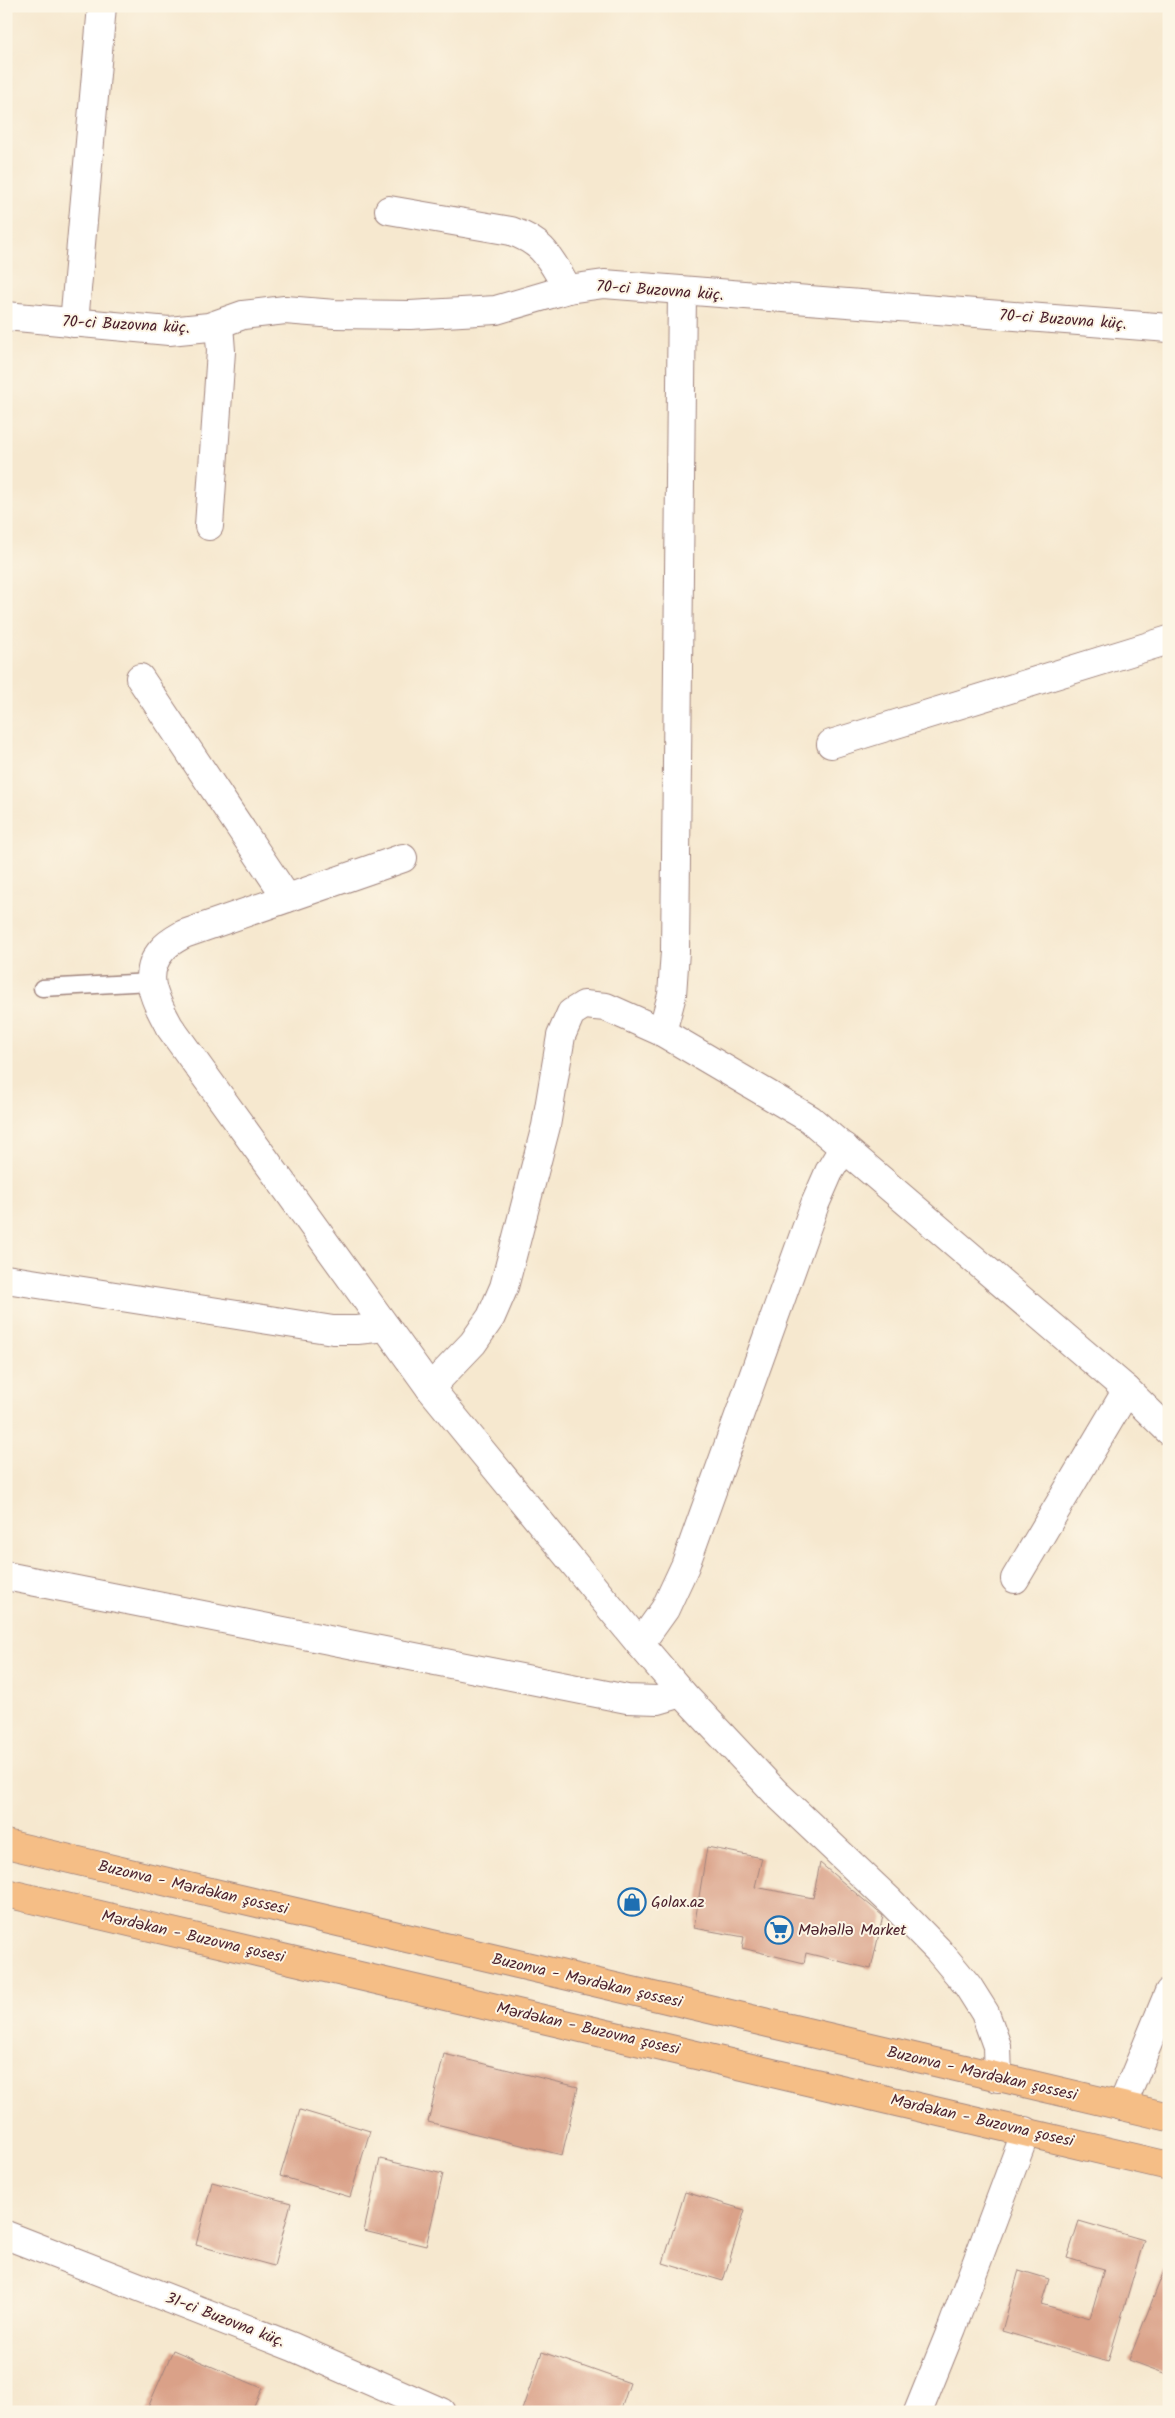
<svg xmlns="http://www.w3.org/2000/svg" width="1175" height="2418" font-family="Kalam,sans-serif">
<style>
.building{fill:#daa188}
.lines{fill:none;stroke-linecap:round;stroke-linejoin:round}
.service-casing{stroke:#a0847d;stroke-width:19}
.minor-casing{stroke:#a0847d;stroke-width:30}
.primary-casing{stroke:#a0847d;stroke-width:30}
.service{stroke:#fff;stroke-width:16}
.minor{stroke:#fff;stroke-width:28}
.primary{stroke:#f5be86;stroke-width:28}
.labels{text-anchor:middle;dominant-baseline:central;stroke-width:4;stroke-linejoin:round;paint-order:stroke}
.street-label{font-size:16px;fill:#4a1f2b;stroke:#fcf5e5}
.poi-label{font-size:16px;fill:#4a1f2b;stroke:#fcf5e5;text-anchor:start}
</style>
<rect width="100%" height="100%" fill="#fcf5e5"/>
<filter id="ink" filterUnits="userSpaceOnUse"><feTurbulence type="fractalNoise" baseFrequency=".02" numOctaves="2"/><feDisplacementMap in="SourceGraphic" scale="10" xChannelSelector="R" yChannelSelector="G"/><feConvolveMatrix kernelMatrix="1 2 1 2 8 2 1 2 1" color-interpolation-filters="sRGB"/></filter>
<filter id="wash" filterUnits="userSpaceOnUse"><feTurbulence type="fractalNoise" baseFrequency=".0096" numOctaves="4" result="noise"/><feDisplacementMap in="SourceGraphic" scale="20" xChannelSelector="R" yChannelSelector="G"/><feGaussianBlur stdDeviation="1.12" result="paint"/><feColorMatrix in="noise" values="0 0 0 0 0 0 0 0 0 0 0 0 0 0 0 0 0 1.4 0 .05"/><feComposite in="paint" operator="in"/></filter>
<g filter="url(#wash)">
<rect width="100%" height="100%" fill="#f6e8cf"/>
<g id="blocks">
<g class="building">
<path d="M 707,1847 L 762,1858 L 755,1887 L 813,1898 L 820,1863 L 883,1916 L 871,1969 L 806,1953 L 804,1963 L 742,1948 L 744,1937 L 694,1928 Z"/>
<path d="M 444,2054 L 578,2087 L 562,2155 L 428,2122 Z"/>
<path d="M 300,2110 L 370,2131 L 350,2197 L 280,2176 Z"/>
<path d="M 380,2159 L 443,2174 L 426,2246 L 364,2231 Z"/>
<path d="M 212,2182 L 291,2203 L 274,2266 L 196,2245 Z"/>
<path d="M 685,2192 L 745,2210 L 723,2281 L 663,2263 Z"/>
<path d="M 1079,2221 L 1144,2240 L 1108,2362 L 1002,2331 L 1019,2270 L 1049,2279 L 1041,2304 L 1090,2318 L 1104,2269 L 1067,2258 Z"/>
<path d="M 1169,2258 L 1169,2375 L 1129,2360 Z"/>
<path d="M 173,2350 L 262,2388 L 251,2412 L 146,2412 Z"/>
<path d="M 542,2352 L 630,2383 L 620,2412 L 522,2410 Z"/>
</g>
</g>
</g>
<g filter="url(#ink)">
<use href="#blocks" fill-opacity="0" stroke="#a0847d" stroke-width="1"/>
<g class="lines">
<g class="service-casing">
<path id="service" d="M 42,988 L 150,982"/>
</g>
<g class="minor-casing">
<g id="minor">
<path d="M 389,210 L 511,231 C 546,243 550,260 568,289"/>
<path d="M 6,316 L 169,331 L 209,327 L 243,315 L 285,310 L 335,314 L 410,315 L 496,310 L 568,289 L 604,284 L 1169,328"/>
<path d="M 74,323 L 102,6"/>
<path d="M 209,526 L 221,351 L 219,325"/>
<path d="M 140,678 L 287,898"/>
<path d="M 831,744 L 1169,640"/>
<path d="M 403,858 L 184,934 C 177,938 167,943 162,950 C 140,975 156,1001 169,1026 L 430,1388 L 640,1644 L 682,1693 L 776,1793 L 890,1901 L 938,1950 L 968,1986 L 985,2013 L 997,2046 L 998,2078"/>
<path d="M 662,1032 L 672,995 L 675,951 L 682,292"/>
<path d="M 6,1279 L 333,1330 L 357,1330 L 386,1327"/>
<path d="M 430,1388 L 473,1343 L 491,1317 L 504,1287 L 546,1126 L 561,1036 L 571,1013 L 584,1005 L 606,1007 L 662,1032 L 810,1119 L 1127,1390 L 1169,1431"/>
<path d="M 6,1576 L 627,1699 L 658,1700 L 682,1693"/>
<path d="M 1015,1579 L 1127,1390"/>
<path d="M 640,1644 L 665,1609 L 685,1566 L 815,1204 L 829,1172 L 844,1147"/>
<path d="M 1122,2106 L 1169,1992"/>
<path d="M 6,2235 L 293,2347 L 441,2412"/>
<path d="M 918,2412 L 952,2328 L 1026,2131"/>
</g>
</g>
<g class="primary-casing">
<g id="primary">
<path d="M 6,1844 L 1169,2117"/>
<path d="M 6,1893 L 1169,2166"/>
</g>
</g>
<use href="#service" class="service"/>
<use href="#minor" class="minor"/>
<use href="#primary" class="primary"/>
</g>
</g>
<defs>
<g id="shop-ring" transform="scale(1.4375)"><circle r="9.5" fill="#fcf5e5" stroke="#1f6fb2" stroke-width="1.5"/><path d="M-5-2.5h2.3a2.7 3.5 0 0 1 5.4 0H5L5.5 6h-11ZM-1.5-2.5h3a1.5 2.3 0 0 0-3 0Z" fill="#1f6fb2"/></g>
<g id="supermarket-ring" transform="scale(1.4375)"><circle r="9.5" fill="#fcf5e5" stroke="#1f6fb2" stroke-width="1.5"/><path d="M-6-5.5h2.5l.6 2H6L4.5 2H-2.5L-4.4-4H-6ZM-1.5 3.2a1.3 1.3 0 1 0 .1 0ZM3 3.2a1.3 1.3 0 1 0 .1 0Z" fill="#1f6fb2"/></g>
</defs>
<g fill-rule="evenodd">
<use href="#shop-ring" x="632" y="1902"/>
<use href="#supermarket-ring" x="779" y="1930"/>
</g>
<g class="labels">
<g class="street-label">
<text transform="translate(660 291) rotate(4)">70-ci Buzovna küç.</text>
<text transform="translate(1063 320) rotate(4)">70-ci Buzovna küç.</text>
<text transform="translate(126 325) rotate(3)">70-ci Buzovna küç.</text>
<text transform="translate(193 1888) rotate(13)">Buzonva - Mərdəkan şossesi</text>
<text transform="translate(193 1937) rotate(13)">Mərdəkan - Buzovna şosesi</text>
<text transform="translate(587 1981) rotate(13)">Buzonva - Mərdəkan şossesi</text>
<text transform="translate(588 2029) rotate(13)">Mərdəkan - Buzovna şosesi</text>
<text transform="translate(982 2074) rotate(13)">Buzonva - Mərdəkan şossesi</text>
<text transform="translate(982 2121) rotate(13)">Mərdəkan - Buzovna şosesi</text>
<text transform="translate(225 2320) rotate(21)">31-ci Buzovna küç.</text>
</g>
<g class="poi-label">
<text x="651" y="1902">Golax.az</text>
<text x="798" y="1930">Məhəllə Market</text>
</g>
</g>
<rect width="1175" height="2418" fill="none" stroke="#fcf5e5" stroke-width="25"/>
</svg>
